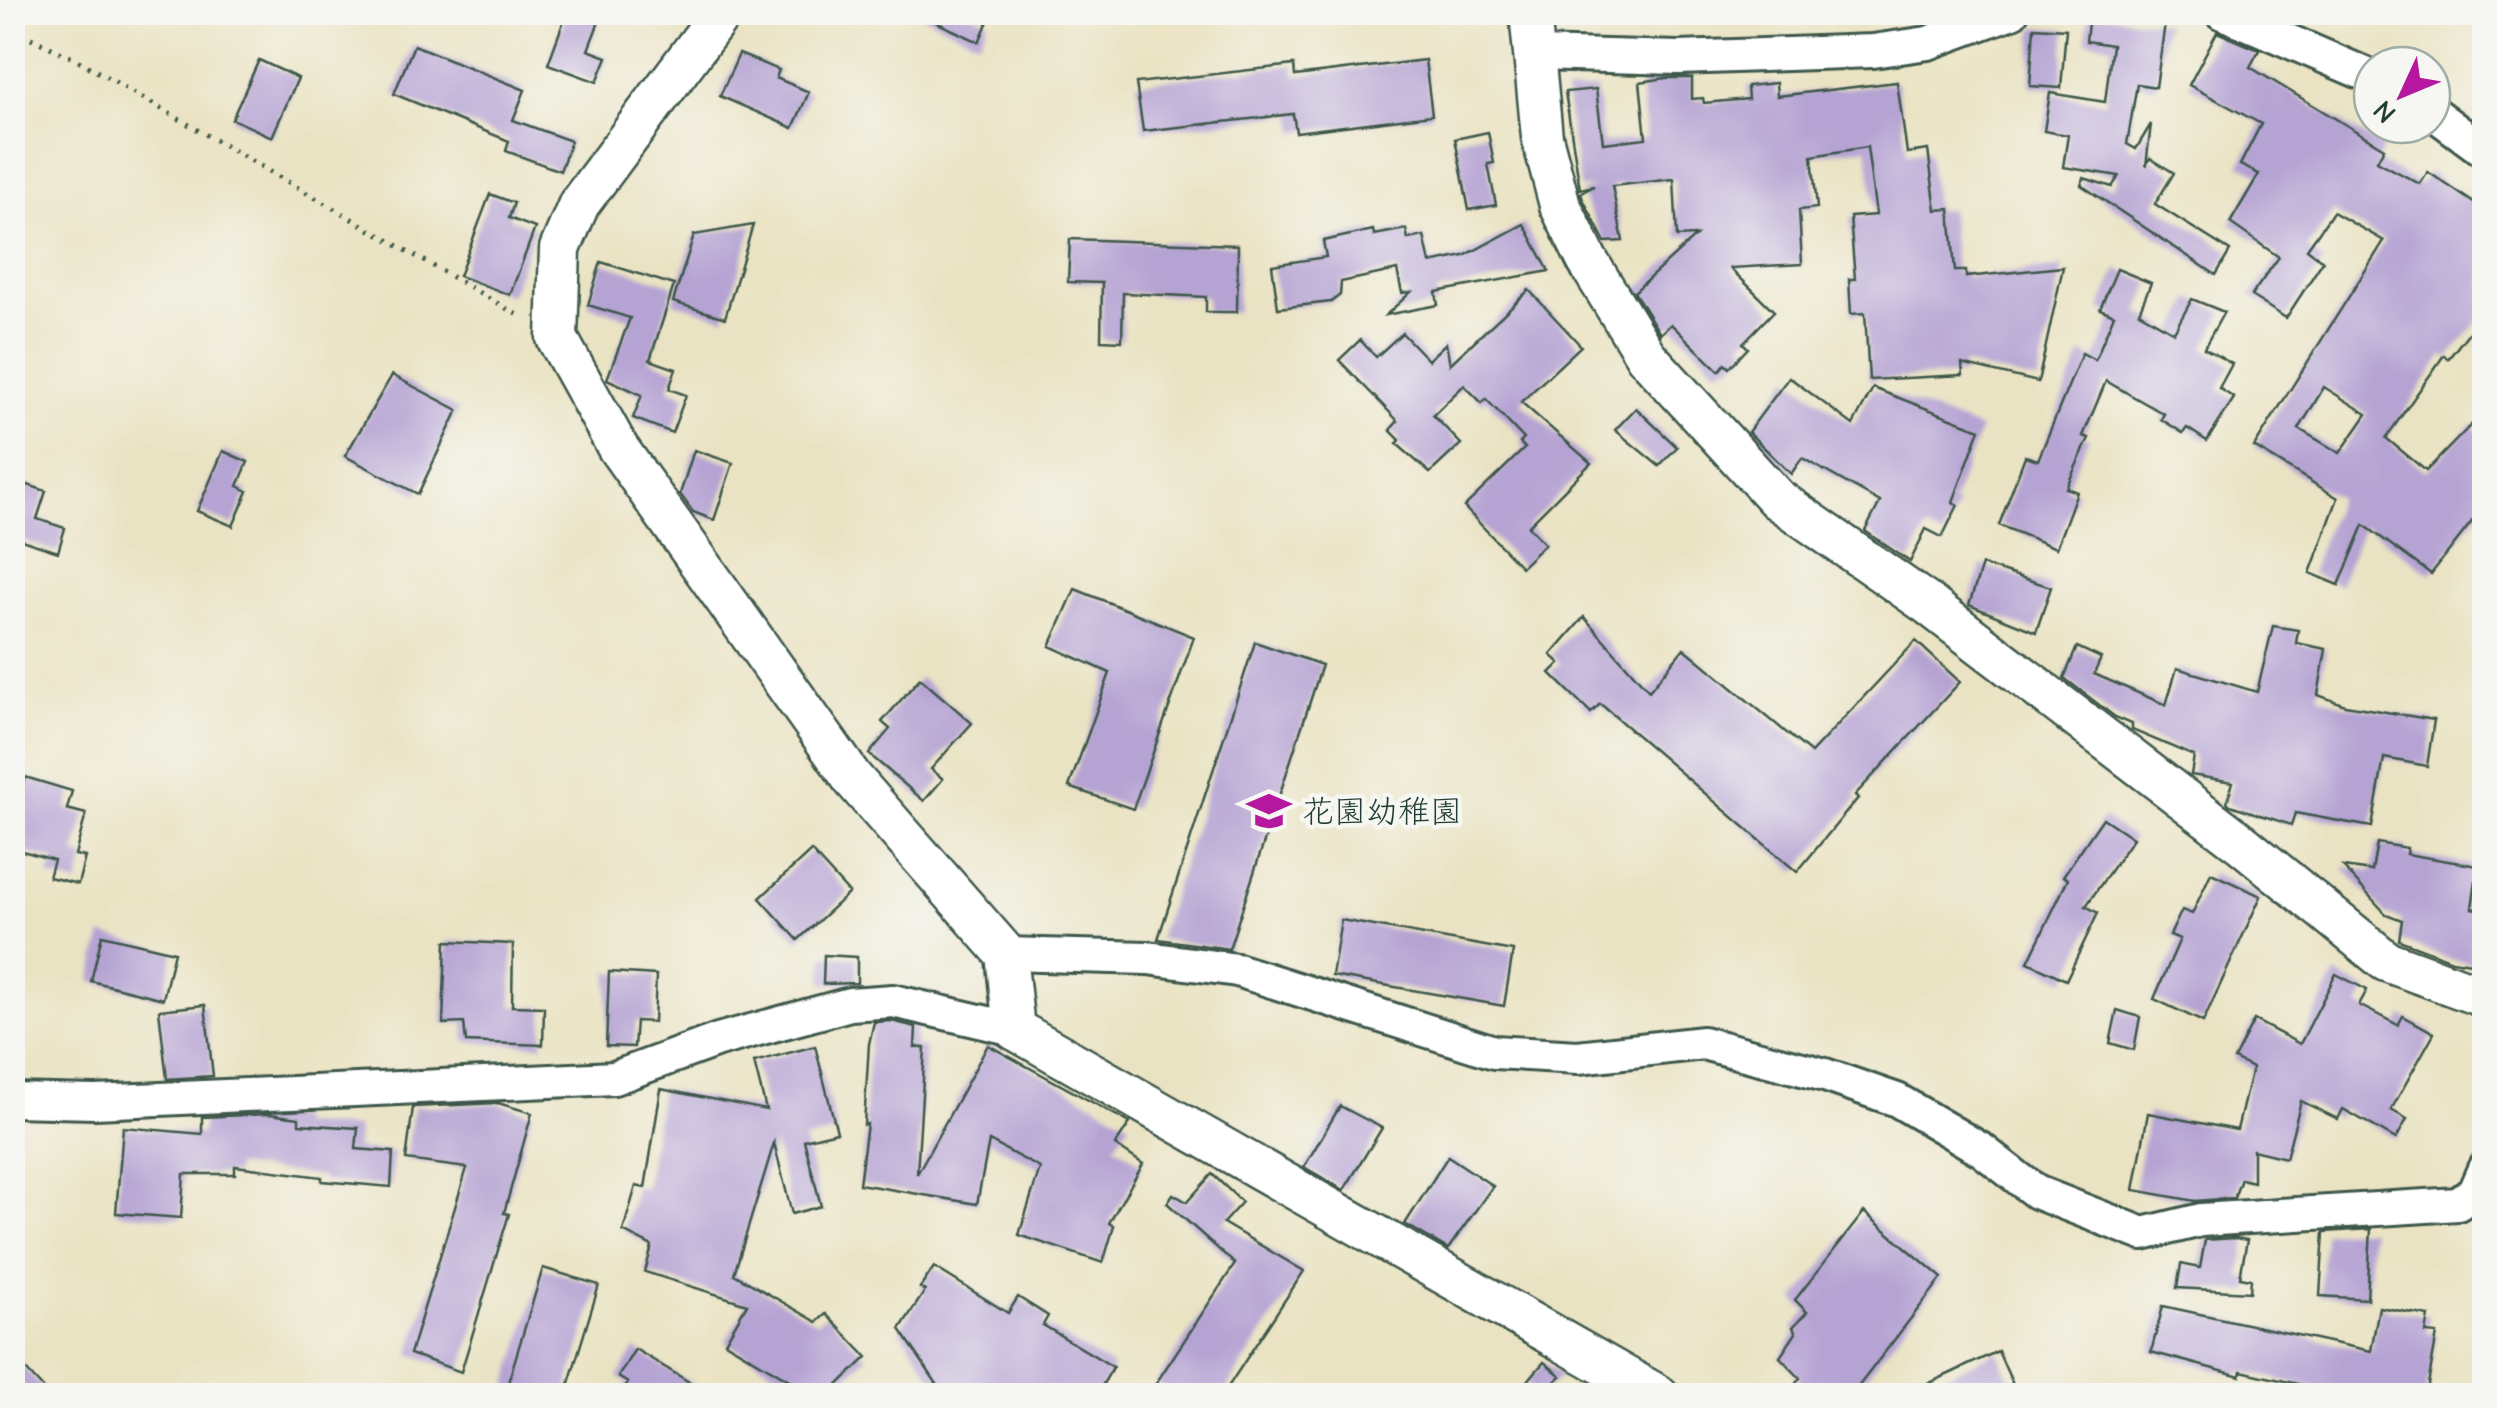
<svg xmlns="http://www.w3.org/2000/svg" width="2497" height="1408" font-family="'Comic Neue','Klee One',sans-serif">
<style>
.building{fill:#b5a3d3;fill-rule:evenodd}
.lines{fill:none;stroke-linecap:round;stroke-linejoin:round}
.minor-casing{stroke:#3d5649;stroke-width:38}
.tertiary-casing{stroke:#3d5649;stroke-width:45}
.path{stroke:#3d5649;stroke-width:5;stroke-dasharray:2.5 8;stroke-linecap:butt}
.minor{stroke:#fff;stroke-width:32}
.tertiary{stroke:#fff;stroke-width:40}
.labels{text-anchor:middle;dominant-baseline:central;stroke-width:9;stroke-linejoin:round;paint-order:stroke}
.poi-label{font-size:32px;fill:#1f3d34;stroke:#f6f6f2;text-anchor:start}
</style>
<rect width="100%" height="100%" fill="#f6f6f2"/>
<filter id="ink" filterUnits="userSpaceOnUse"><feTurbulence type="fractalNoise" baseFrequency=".01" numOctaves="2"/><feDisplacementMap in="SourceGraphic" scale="20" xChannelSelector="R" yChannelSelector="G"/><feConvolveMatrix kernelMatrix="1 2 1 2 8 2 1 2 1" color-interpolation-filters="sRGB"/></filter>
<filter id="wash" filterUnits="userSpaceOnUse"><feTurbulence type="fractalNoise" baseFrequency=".0048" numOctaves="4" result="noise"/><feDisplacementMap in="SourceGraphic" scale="40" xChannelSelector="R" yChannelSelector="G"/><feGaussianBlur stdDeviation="2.25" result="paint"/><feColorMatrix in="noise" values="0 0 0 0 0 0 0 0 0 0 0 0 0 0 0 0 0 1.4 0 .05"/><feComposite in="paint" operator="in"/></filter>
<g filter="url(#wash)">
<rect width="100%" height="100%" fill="#eae3c3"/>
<g id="blocks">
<g class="building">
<path d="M 567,12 L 600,19 L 588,50 L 607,57 L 597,82 L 548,64 Z"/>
<path d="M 914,12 L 969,12 L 988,21 L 979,42 Z"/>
<path d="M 2089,13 L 2165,23 L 2156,87 L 2137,84 L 2127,144 L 2136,149 L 2151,124 L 2146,166 L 2150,158 L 2174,173 L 2155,204 L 2230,251 L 2216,275 L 2081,185 L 2084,178 L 2112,187 L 2119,176 L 2063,167 L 2068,135 L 2044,131 L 2050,93 L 2105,102 L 2112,45 L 2086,41 Z"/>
<path d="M 2034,27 L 2066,29 L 2061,88 L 2030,86 Z"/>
<path d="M 2217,32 L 2259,50 L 2250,67 L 2384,148 L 2377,161 L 2420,184 L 2428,172 L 2484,210 L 2484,313 L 2448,359 L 2444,355 L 2386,438 L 2426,471 L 2472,424 L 2484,436 L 2484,506 L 2431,574 L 2364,525 L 2339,585 L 2310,573 L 2338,498 L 2254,447 L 2384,241 L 2333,212 L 2307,249 L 2323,261 L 2286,318 L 2251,296 L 2279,257 L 2230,223 L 2259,174 L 2240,165 L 2261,124 L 2189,85 ZM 2324,387 L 2367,414 L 2340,453 L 2299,429 Z"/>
<path d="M 414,45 L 525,90 L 513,120 L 571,141 L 560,171 L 506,151 L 509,141 L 394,94 Z"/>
<path d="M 739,54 L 779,70 L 776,78 L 809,92 L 793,128 L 720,96 Z"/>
<path d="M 259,60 L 298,78 L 272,137 L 232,119 Z"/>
<path d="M 1425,60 L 1432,115 L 1296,132 L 1293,114 L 1143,131 L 1136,83 L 1294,65 L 1295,76 Z"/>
<path d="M 1666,78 L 1692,78 L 1692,99 L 1703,98 L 1704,103 L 1748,99 L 1747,86 L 1776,83 L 1777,96 L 1897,82 L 1907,153 L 1928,150 L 1936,210 L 1950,209 L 1955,271 L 1966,271 L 1966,277 L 2063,267 L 2038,382 L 1962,364 L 1963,375 L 1869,380 L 1865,313 L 1851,314 L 1849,279 L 1855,279 L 1850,217 L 1876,215 L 1867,147 L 1812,156 L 1817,208 L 1799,210 L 1802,264 L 1730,268 L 1774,311 L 1743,343 L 1748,348 L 1729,368 L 1725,364 L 1719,371 L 1671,324 L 1660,334 L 1634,292 L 1696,236 L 1677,237 L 1674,179 L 1612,186 L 1623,241 L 1605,242 L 1582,197 L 1581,193 L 1594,186 L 1580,189 L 1565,92 L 1596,89 L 1603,143 L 1646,138 L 1640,82 Z"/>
<path d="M 1488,132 L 1494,163 L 1488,164 L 1496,205 L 1469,210 L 1455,139 Z"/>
<path d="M 490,194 L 514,203 L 509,218 L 535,228 L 510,295 L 459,276 Z"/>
<path d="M 1524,224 L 1549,271 L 1436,292 L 1438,305 L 1386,315 L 1411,292 L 1402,293 L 1397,270 L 1341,282 L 1340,295 L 1331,302 L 1278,308 L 1272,265 L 1326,257 L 1323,241 L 1373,230 L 1374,235 L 1406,229 L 1408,239 L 1424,236 L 1430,263 L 1464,256 Z"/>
<path d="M 753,225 L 725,318 L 673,302 L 694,235 Z"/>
<path d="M 1070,239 L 1238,245 L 1237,312 L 1206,312 L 1206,297 L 1123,293 L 1122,341 L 1101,340 L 1102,283 L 1068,282 Z"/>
<path d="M 601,262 L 674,285 L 650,360 L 676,369 L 669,389 L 686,395 L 672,433 L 633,418 L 642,395 L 607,379 L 630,318 L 588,305 Z"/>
<path d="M 2117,269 L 2151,283 L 2139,312 L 2174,332 L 2192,299 L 2224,312 L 2204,348 L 2232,364 L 2219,388 L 2234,398 L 2207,441 L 2187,428 L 2183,433 L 2161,419 L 2164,414 L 2106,381 L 2083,436 L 2089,438 L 2066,488 L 2077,492 L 2056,548 L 1999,525 L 2025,456 L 2038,460 L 2082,353 L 2095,360 L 2114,315 L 2100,309 Z"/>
<path d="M 1529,290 L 1581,346 L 1521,402 L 1591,463 L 1528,526 L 1545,544 L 1521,567 L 1464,507 L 1525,448 L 1520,443 L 1524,439 L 1486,399 L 1482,403 L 1464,385 L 1433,415 L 1461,444 L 1430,473 L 1397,444 L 1400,440 L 1390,430 L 1398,421 L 1339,360 L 1360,340 L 1376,357 L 1402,333 L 1428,360 L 1446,343 L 1450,364 Z"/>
<path d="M 392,375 L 458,410 L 418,494 L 345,456 Z"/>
<path d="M 1789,377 L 1853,425 L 1873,388 L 1980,429 L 1953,502 L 1958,505 L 1942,537 L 1926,529 L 1910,562 L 1865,531 L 1880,502 L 1802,458 L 1791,474 L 1748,432 Z"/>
<path d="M 1636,408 L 1677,447 L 1659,466 L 1615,430 Z"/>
<path d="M 694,450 L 733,463 L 714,520 L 693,512 L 680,494 Z"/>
<path d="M 223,451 L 248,462 L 238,486 L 248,491 L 233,526 L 197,511 Z"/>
<path d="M 22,483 L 46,491 L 37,519 L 65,528 L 58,552 L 12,537 L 12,514 Z"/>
<path d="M 1982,565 L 2051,587 L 2036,632 L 1969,605 Z"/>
<path d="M 1075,589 L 1194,637 L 1133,809 L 1069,787 L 1110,673 L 1050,646 Z"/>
<path d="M 1584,617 L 1649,691 L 1684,648 L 1811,753 L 1916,641 L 1960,682 L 1855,795 L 1858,798 L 1797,872 L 1604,707 L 1600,704 L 1591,713 L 1550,673 L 1560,663 L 1551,655 Z"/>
<path d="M 2273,626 L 2298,630 L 2296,643 L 2326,649 L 2318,695 L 2345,705 L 2434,720 L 2427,766 L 2384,758 L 2372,827 L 2295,813 L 2291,825 L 2230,805 L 2227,802 L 2233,782 L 2191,775 L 2194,756 L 2132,730 L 2132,724 L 2115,717 L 2064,678 L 2077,647 L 2101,658 L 2094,674 L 2166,705 L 2177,668 L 2257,692 Z"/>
<path d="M 1255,642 L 1322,665 L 1229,949 L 1158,939 Z"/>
<path d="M 920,678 L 972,723 L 931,769 L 943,779 L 924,801 L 869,754 L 890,729 L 882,722 Z"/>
<path d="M 25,777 L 72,791 L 67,809 L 86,814 L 75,855 L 85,857 L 78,884 L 49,877 L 54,860 L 12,848 L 12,823 Z"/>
<path d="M 2103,818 L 2133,838 L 2086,906 L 2098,913 L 2066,980 L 2028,962 L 2068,879 L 2063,876 Z"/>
<path d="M 2377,843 L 2407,848 L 2406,854 L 2478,866 L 2472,908 L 2484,910 L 2484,965 L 2452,960 L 2399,940 L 2402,920 L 2386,914 L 2343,867 L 2372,871 Z"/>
<path d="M 811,851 L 849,893 L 798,940 L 760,898 Z"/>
<path d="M 2211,873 L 2261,896 L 2203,1022 L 2154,999 L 2180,939 L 2170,935 L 2182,910 L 2192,914 Z"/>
<path d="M 1341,920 L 1513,951 L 1504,1006 L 1332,976 Z"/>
<path d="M 102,935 L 174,952 L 163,999 L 91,981 Z"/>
<path d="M 446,941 L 513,944 L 512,1006 L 544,1007 L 543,1045 L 466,1042 L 464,1023 L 443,1024 Z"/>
<path d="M 824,955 L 857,957 L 857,983 L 823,984 Z"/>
<path d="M 609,972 L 656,975 L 654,1022 L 636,1021 L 634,1047 L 606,1046 Z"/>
<path d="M 2336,974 L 2367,990 L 2359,1005 L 2398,1025 L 2403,1016 L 2434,1033 L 2391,1110 L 2407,1119 L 2396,1139 L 2343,1109 L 2338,1119 L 2301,1101 L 2286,1158 L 2253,1150 L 2253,1182 L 2241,1179 L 2234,1198 L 2195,1201 L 2134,1190 L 2148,1113 L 2237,1130 L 2252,1068 L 2234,1059 L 2254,1020 L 2300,1044 Z"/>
<path d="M 205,1005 L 213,1076 L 167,1079 L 159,1010 Z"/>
<path d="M 2117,1010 L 2140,1017 L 2134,1050 L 2110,1043 Z"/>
<path d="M 891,1021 L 916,1027 L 915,1047 L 925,1048 L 917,1174 L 988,1045 L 1130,1123 L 1115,1145 L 1143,1164 L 1109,1223 L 1114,1226 L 1103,1263 L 1019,1235 L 1040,1168 L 989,1141 L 977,1204 L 859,1184 L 867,1124 L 864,1125 L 869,1044 L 874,1022 Z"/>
<path d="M 815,1046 L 837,1132 L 804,1140 L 821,1206 L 792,1214 L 774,1143 L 734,1274 L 817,1322 L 826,1314 L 867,1357 L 827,1396 L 786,1396 L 794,1383 L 725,1342 L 747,1304 L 645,1272 L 652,1246 L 623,1231 L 636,1186 L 645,1188 L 661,1089 L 766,1110 L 754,1062 Z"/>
<path d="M 498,1103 L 532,1113 L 504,1213 L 509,1214 L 461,1372 L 410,1354 L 467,1168 L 406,1160 L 413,1107 Z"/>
<path d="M 1340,1106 L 1382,1128 L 1344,1190 L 1304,1167 Z"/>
<path d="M 269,1114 L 299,1118 L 299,1124 L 358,1128 L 356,1149 L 393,1152 L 391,1187 L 322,1181 L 322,1177 L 235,1166 L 235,1174 L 184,1174 L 181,1218 L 116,1213 L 123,1127 L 202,1134 L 202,1117 Z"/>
<path d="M 1448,1156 L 1493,1186 L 1448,1249 L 1405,1224 Z"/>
<path d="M 1212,1174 L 1242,1202 L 1223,1223 L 1304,1271 L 1222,1396 L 1177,1396 L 1156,1383 L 1235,1264 L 1167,1203 L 1173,1194 L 1187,1202 Z"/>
<path d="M 1864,1212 L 1942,1278 L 1851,1396 L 1786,1396 L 1800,1378 L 1780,1357 L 1796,1333 L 1793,1327 L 1807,1312 L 1795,1300 Z"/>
<path d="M 2371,1229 L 2367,1299 L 2320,1296 L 2324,1232 Z"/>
<path d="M 2235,1238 L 2247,1240 L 2240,1277 L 2251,1279 L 2250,1292 L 2177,1288 L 2181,1264 L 2200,1268 L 2205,1240 Z"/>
<path d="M 934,1267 L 1008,1313 L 1018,1297 L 1048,1316 L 1043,1325 L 1113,1367 L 1096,1396 L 945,1396 L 900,1329 L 925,1291 L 920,1288 Z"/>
<path d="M 543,1268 L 599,1285 L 565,1396 L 504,1396 Z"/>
<path d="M 2163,1306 L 2371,1351 L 2379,1307 L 2429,1316 L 2426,1333 L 2437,1334 L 2426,1396 L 2351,1396 L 2241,1371 L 2240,1376 L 2151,1352 Z"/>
<path d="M 635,1349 L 712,1396 L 620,1396 L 628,1383 L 618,1377 Z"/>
<path d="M 1998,1351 L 2018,1396 L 1902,1396 Z"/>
<path d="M 12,1355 L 50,1396 L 12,1396 Z"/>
<path d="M 1544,1362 L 1561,1376 L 1540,1396 L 1526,1383 Z"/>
</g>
</g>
</g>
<g filter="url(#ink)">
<use href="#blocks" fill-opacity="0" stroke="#3d5649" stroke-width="2.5"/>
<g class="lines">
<g class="minor-casing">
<g id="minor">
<path d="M 2221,12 L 2372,77"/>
<path d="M 1536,54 L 1679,58 L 1873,51 L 1928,43 L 2012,12"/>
<path d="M 2432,112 L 2484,151"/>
<path d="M 1006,954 L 1148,958 L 1237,970 L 1494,1052 L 1578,1057 L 1703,1043 L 1825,1075 L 1897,1100 L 1982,1150 L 2036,1192 L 2143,1234 L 2201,1220 L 2458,1204 L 2474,1192 L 2484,1169"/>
<path d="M 12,1100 L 95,1102 L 614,1078 L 718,1040 L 850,1004 L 893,1001 L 1014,1029"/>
</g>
</g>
<g class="tertiary-casing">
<g id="tertiary">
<path d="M 722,12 L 579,204 L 560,249 L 557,338 L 618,448 L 852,778 L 1006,954 L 1014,1029 L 1659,1396"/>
<path d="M 1530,12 L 1542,137 L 1560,205 L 1587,260 L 1646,356 L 1777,499 L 1928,604 L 2241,843 L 2386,961 L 2484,997"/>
</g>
</g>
<path class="path" d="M 12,29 L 77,60 L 523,318"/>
<use href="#minor" class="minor"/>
<use href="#tertiary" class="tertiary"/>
</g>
</g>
<defs>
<g id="school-bare" transform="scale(3.45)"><path d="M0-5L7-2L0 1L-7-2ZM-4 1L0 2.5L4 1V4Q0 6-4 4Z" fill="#b5179e" stroke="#f6f6f2" stroke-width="2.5" paint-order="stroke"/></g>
</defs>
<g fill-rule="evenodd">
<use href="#school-bare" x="1269" y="811"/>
</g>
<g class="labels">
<g class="poi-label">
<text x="1302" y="811">花園幼稚園</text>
</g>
</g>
<rect width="2497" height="1408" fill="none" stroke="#f6f6f2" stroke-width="50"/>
<g transform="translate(2402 95) rotate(226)"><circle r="48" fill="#f6f6f2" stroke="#a0aca6" stroke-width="2.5"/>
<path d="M0-8L18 38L0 25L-18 38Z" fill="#b5179e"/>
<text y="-15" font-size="28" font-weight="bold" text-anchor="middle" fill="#1f3d34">N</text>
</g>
</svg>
